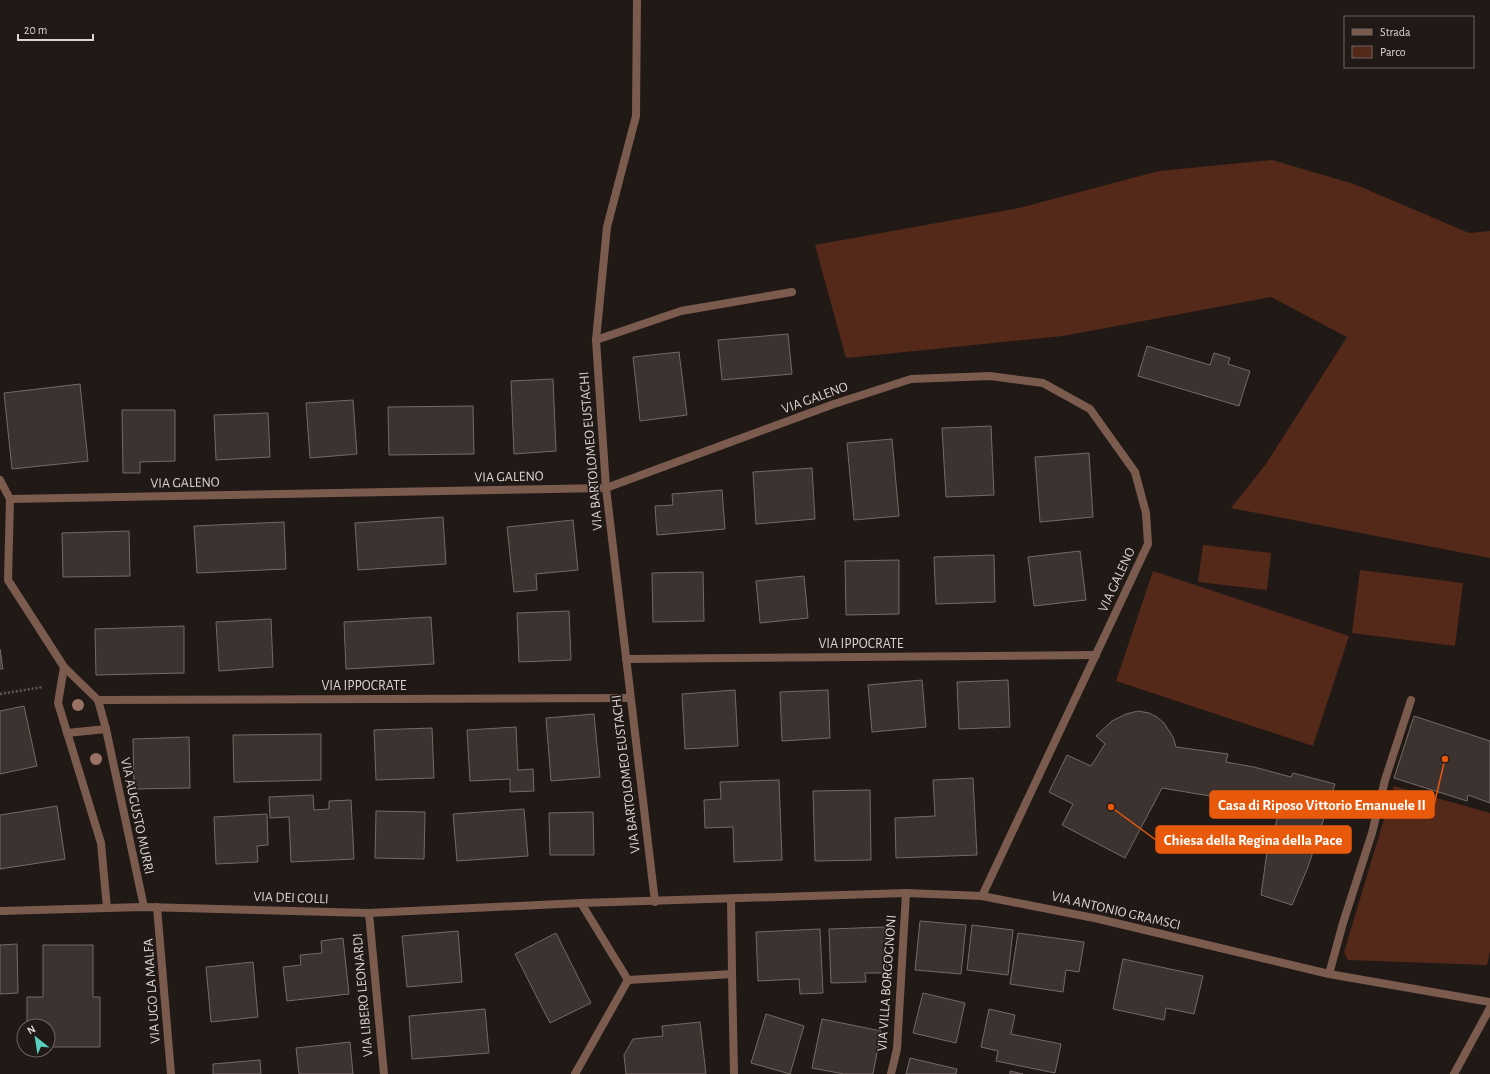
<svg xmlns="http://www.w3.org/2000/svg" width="1490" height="1074" font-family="'Alegreya Sans',sans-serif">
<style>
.green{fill:#552919}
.building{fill:#3c3330;stroke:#746966}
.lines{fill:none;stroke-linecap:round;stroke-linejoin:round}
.path{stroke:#615957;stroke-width:2.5;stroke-dasharray:2 2;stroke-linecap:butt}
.service{stroke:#7c5b4f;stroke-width:8}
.minor{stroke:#7c5b4f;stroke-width:8}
.tertiary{stroke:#7c5b4f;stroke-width:8}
.tree{fill:#997265}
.labels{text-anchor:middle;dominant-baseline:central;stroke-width:3.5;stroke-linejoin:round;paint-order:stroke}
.street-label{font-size:14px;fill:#dad4d2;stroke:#211916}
.leader{fill:none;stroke:#e8590c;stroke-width:1.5}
.callout-dot{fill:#e8590c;stroke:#211916;stroke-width:1.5}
.callout{fill:#e8590c;stroke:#e8590c;stroke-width:1.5}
.callout-label{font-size:15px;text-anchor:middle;font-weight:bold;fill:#fff}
</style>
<rect width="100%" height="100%" fill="#211916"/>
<g class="green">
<path d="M 1272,160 L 1354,184 L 1469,233 L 1490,231 L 1490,558 L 1231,508 L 1266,464 L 1347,337 L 1271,297 L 1063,336 L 846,358 L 815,245 L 1019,208 L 1159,171 Z"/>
<path d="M 1203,545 L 1271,553 L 1267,590 L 1198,582 Z"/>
<path d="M 1360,570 L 1463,583 L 1455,646 L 1352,633 Z"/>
<path d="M 1153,571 L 1349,636 L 1313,746 L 1116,681 Z"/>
<path d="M 1394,786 L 1490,813 L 1490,951 L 1487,965 L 1348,960 L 1344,952 Z"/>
</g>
<g class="building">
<path d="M 788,334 L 792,374 L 722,380 L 718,340 Z"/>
<path d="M 1147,346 L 1210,365 L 1214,353 L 1230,358 L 1228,364 L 1250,371 L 1239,406 L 1138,376 Z"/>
<path d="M 679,352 L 687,415 L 640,421 L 633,357 Z"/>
<path d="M 553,379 L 556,451 L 514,454 L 511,381 Z"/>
<path d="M 80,384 L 88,461 L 12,469 L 4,393 Z"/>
<path d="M 353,400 L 357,454 L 310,458 L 306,403 Z"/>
<path d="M 473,406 L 474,454 L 389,455 L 388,407 Z"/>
<path d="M 122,410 L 175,410 L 175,461 L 140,462 L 140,473 L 123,473 Z"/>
<path d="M 268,413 L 270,457 L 216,460 L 214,415 Z"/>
<path d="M 991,426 L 994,495 L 946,497 L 942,428 Z"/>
<path d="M 892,439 L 899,516 L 854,520 L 847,443 Z"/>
<path d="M 1089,453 L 1093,517 L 1040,522 L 1035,457 Z"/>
<path d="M 812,468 L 815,519 L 756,524 L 753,472 Z"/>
<path d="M 722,490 L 725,529 L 657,535 L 655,506 L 673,505 L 672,494 Z"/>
<path d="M 443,517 L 446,564 L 358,570 L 355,523 Z"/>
<path d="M 573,520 L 578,570 L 536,574 L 537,590 L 514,592 L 507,527 Z"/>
<path d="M 284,522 L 286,569 L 197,573 L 194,526 Z"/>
<path d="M 129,531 L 130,576 L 63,577 L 62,533 Z"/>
<path d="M 1080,551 L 1086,600 L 1034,606 L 1028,557 Z"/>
<path d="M 994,555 L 995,602 L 936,604 L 934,557 Z"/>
<path d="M 899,560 L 899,614 L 846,615 L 845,561 Z"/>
<path d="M 703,572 L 704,621 L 653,622 L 652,573 Z"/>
<path d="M 804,576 L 808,618 L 760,623 L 756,581 Z"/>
<path d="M 569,611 L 571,660 L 519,662 L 517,613 Z"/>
<path d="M 431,617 L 434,664 L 346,669 L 344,622 Z"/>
<path d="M 271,619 L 273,667 L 219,671 L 216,622 Z"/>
<path d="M 184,626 L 184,673 L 96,675 L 95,629 Z"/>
<path d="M 0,649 L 3,669 L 0,669 Z"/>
<path d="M 922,680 L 926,727 L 872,732 L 868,685 Z"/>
<path d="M 1008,680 L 1010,727 L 959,729 L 957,682 Z"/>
<path d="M 735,690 L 738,746 L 685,749 L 682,694 Z"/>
<path d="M 828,690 L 830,738 L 782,741 L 780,692 Z"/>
<path d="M 24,706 L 37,766 L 0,774 L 0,711 Z"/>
<path d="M 1138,711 L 1149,713 L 1157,717 L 1164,723 L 1173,737 L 1176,747 L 1228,754 L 1226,762 L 1254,767 L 1291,777 L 1293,773 L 1335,784 L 1308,867 L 1292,905 L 1261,895 L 1267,852 L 1280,810 L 1246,802 L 1162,788 L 1125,858 L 1062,825 L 1073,804 L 1049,792 L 1067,755 L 1091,766 L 1105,744 L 1096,736 L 1112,721 L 1126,714 Z"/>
<path d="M 594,714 L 600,777 L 551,781 L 546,718 Z"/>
<path d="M 1414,716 L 1490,741 L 1490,803 L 1468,795 L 1467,801 L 1394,778 Z"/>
<path d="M 516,727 L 518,770 L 533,769 L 534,791 L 510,792 L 510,779 L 470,781 L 467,730 Z"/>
<path d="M 432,728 L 434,778 L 376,780 L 374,730 Z"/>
<path d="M 321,734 L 321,780 L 234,782 L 233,735 Z"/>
<path d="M 189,737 L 190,788 L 134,789 L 133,739 Z"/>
<path d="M 973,778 L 977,855 L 896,858 L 895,818 L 935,816 L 933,780 Z"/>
<path d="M 779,780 L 782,860 L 734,862 L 733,827 L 705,828 L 704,800 L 721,799 L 720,782 Z"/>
<path d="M 870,790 L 871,860 L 815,861 L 813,791 Z"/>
<path d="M 313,795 L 314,810 L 329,809 L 329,801 L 351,800 L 354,859 L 291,862 L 289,817 L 270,818 L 269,797 Z"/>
<path d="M 57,806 L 65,859 L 0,869 L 0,815 Z"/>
<path d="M 524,809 L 528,856 L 457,861 L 453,814 Z"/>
<path d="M 376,811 L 425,812 L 424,859 L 375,858 Z"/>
<path d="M 593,812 L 594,855 L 550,855 L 549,813 Z"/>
<path d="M 267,814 L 268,845 L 257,846 L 258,862 L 216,864 L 214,817 Z"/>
<path d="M 920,921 L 966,925 L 961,974 L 915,970 Z"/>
<path d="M 972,925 L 1013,930 L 1008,975 L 967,970 Z"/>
<path d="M 885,927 L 887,973 L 865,973 L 866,982 L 831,983 L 829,929 Z"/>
<path d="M 820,929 L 823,993 L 800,994 L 799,979 L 758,981 L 756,932 Z"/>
<path d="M 458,931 L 462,982 L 407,987 L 402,936 Z"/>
<path d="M 556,933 L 591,1003 L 550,1023 L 515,954 Z"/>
<path d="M 1018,933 L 1084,942 L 1079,972 L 1066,970 L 1063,992 L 1010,984 Z"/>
<path d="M 343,938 L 349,994 L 287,1001 L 283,967 L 301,965 L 300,955 L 322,953 L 321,941 Z"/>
<path d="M 17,944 L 18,993 L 0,994 L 0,945 Z"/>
<path d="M 43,945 L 93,945 L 93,997 L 100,997 L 100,1047 L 48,1047 L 48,1026 L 27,1026 L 27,997 L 43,997 Z"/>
<path d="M 1123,959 L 1203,976 L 1194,1014 L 1166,1008 L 1164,1020 L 1113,1009 Z"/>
<path d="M 253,962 L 258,1017 L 211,1022 L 206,967 Z"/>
<path d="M 923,993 L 965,1003 L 956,1043 L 913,1033 Z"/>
<path d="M 485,1009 L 489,1053 L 412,1059 L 409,1016 Z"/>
<path d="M 989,1009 L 1015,1015 L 1011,1034 L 1061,1044 L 1055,1073 L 996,1061 L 998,1051 L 981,1047 Z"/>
<path d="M 766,1014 L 804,1026 L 790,1074 L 751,1063 Z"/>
<path d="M 822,1019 L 881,1031 L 873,1074 L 844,1074 L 812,1068 Z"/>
<path d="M 700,1022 L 706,1074 L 626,1074 L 624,1055 L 633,1039 L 663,1036 L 662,1026 Z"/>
<path d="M 350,1042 L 353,1074 L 299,1074 L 296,1048 Z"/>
<path d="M 910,1058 L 957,1069 L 956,1074 L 906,1074 Z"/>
<path d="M 260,1060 L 261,1074 L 213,1074 L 213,1064 Z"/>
<path d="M 1010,1071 L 1023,1074 L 1010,1074 Z"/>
</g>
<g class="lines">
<path class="path" d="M 0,694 L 43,687"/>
<g class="service">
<path d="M 596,340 L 681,311 L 792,292"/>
<path d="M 67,733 L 106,729"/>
<path d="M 1329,974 L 1343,923 L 1372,833 L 1385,780 L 1411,700"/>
</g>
<g class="minor">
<path d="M 637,0 L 636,116 L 607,227 L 596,340 L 606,488 L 655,902"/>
<path d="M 0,480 L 10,499 L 8,580 L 64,667 L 98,700 L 106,729 L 144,907"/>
<path d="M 10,499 L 606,488 L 834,404 L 911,379 L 990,376 L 1043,383 L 1090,409 L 1135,472 L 1146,513 L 1148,544 L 982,896"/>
<path d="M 626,659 L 1096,655"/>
<path d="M 64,667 L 58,703 L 101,843 L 107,908"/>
<path d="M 98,700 L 630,698"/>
<path d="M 581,903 L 628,980"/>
<path d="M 157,907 L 171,1074"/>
<path d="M 369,913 L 384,1074"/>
<path d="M 732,974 L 734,1074"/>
<path d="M 628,980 L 732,974 L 731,899"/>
<path d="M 575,1074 L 628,980"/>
<path d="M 891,1074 L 897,1049 L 906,893"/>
<path d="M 1454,1074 L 1490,1008"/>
</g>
<path class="tertiary" d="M 0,911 L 144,907 L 369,913 L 581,903 L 906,893 L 982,896 L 1099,919 L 1329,974 L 1490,1002"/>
</g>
<g class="tree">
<circle cx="78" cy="705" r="6"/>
<circle cx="96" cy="759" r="6"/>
</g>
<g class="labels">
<g class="street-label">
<text transform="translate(815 398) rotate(-20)">VIA GALENO</text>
<text transform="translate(591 451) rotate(-95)">VIA BARTOLOMEO EUSTACHI</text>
<text transform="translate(509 477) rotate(-1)">VIA GALENO</text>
<text transform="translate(185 483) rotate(-1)">VIA GALENO</text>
<text transform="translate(1117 580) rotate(-65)">VIA GALENO</text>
<text x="861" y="644">VIA IPPOCRATE</text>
<text x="364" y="686">VIA IPPOCRATE</text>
<text transform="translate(626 774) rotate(-97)">VIA BARTOLOMEO EUSTACHI</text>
<text transform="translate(137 816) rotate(78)">VIA AUGUSTO MURRI</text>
<text transform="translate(291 898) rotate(2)">VIA DEI COLLI</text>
<text transform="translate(1116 911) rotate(13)">VIA ANTONIO GRAMSCI</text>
<text transform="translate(887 983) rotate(-86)">VIA VILLA BORGOGNONI</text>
<text transform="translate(152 991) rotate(-94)">VIA UGO LA MALFA</text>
<text transform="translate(363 995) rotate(-95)">VIA LIBERO LEONARDI</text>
</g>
</g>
<path class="leader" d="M1445 759L1434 805M1111 807L1156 840"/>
<g class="callout-dot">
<circle cx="1445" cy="759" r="4"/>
<circle cx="1111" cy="807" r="4"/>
</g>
<g class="callout">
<rect x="1210" y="791" width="224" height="27" rx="4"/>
<rect x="1156" y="826" width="195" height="27" rx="4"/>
</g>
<g class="callout-label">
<text x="1322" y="810">Casa di Riposo Vittorio Emanuele II</text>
<text x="1253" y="845">Chiesa della Regina della Pace</text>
</g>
<rect x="1344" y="16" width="130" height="52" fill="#211916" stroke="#6b6461"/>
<rect x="1352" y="29" width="20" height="6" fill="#7c5b4f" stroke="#6b6461"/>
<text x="1380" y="36" font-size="12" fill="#dad4d2">Strada</text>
<rect x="1352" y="46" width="20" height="12" fill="#552919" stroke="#6b6461"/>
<text x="1380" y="56" font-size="12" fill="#dad4d2">Parco</text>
<g transform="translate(36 1038) rotate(330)"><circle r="19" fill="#211916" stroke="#6b6461"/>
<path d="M0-3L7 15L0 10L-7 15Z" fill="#59cebe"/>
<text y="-6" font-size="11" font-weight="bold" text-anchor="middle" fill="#dad4d2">N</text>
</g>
<path d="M18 34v6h75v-6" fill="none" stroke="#dad4d2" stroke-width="2"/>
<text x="24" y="34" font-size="12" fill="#dad4d2" stroke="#211916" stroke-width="3" paint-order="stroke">20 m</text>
</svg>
